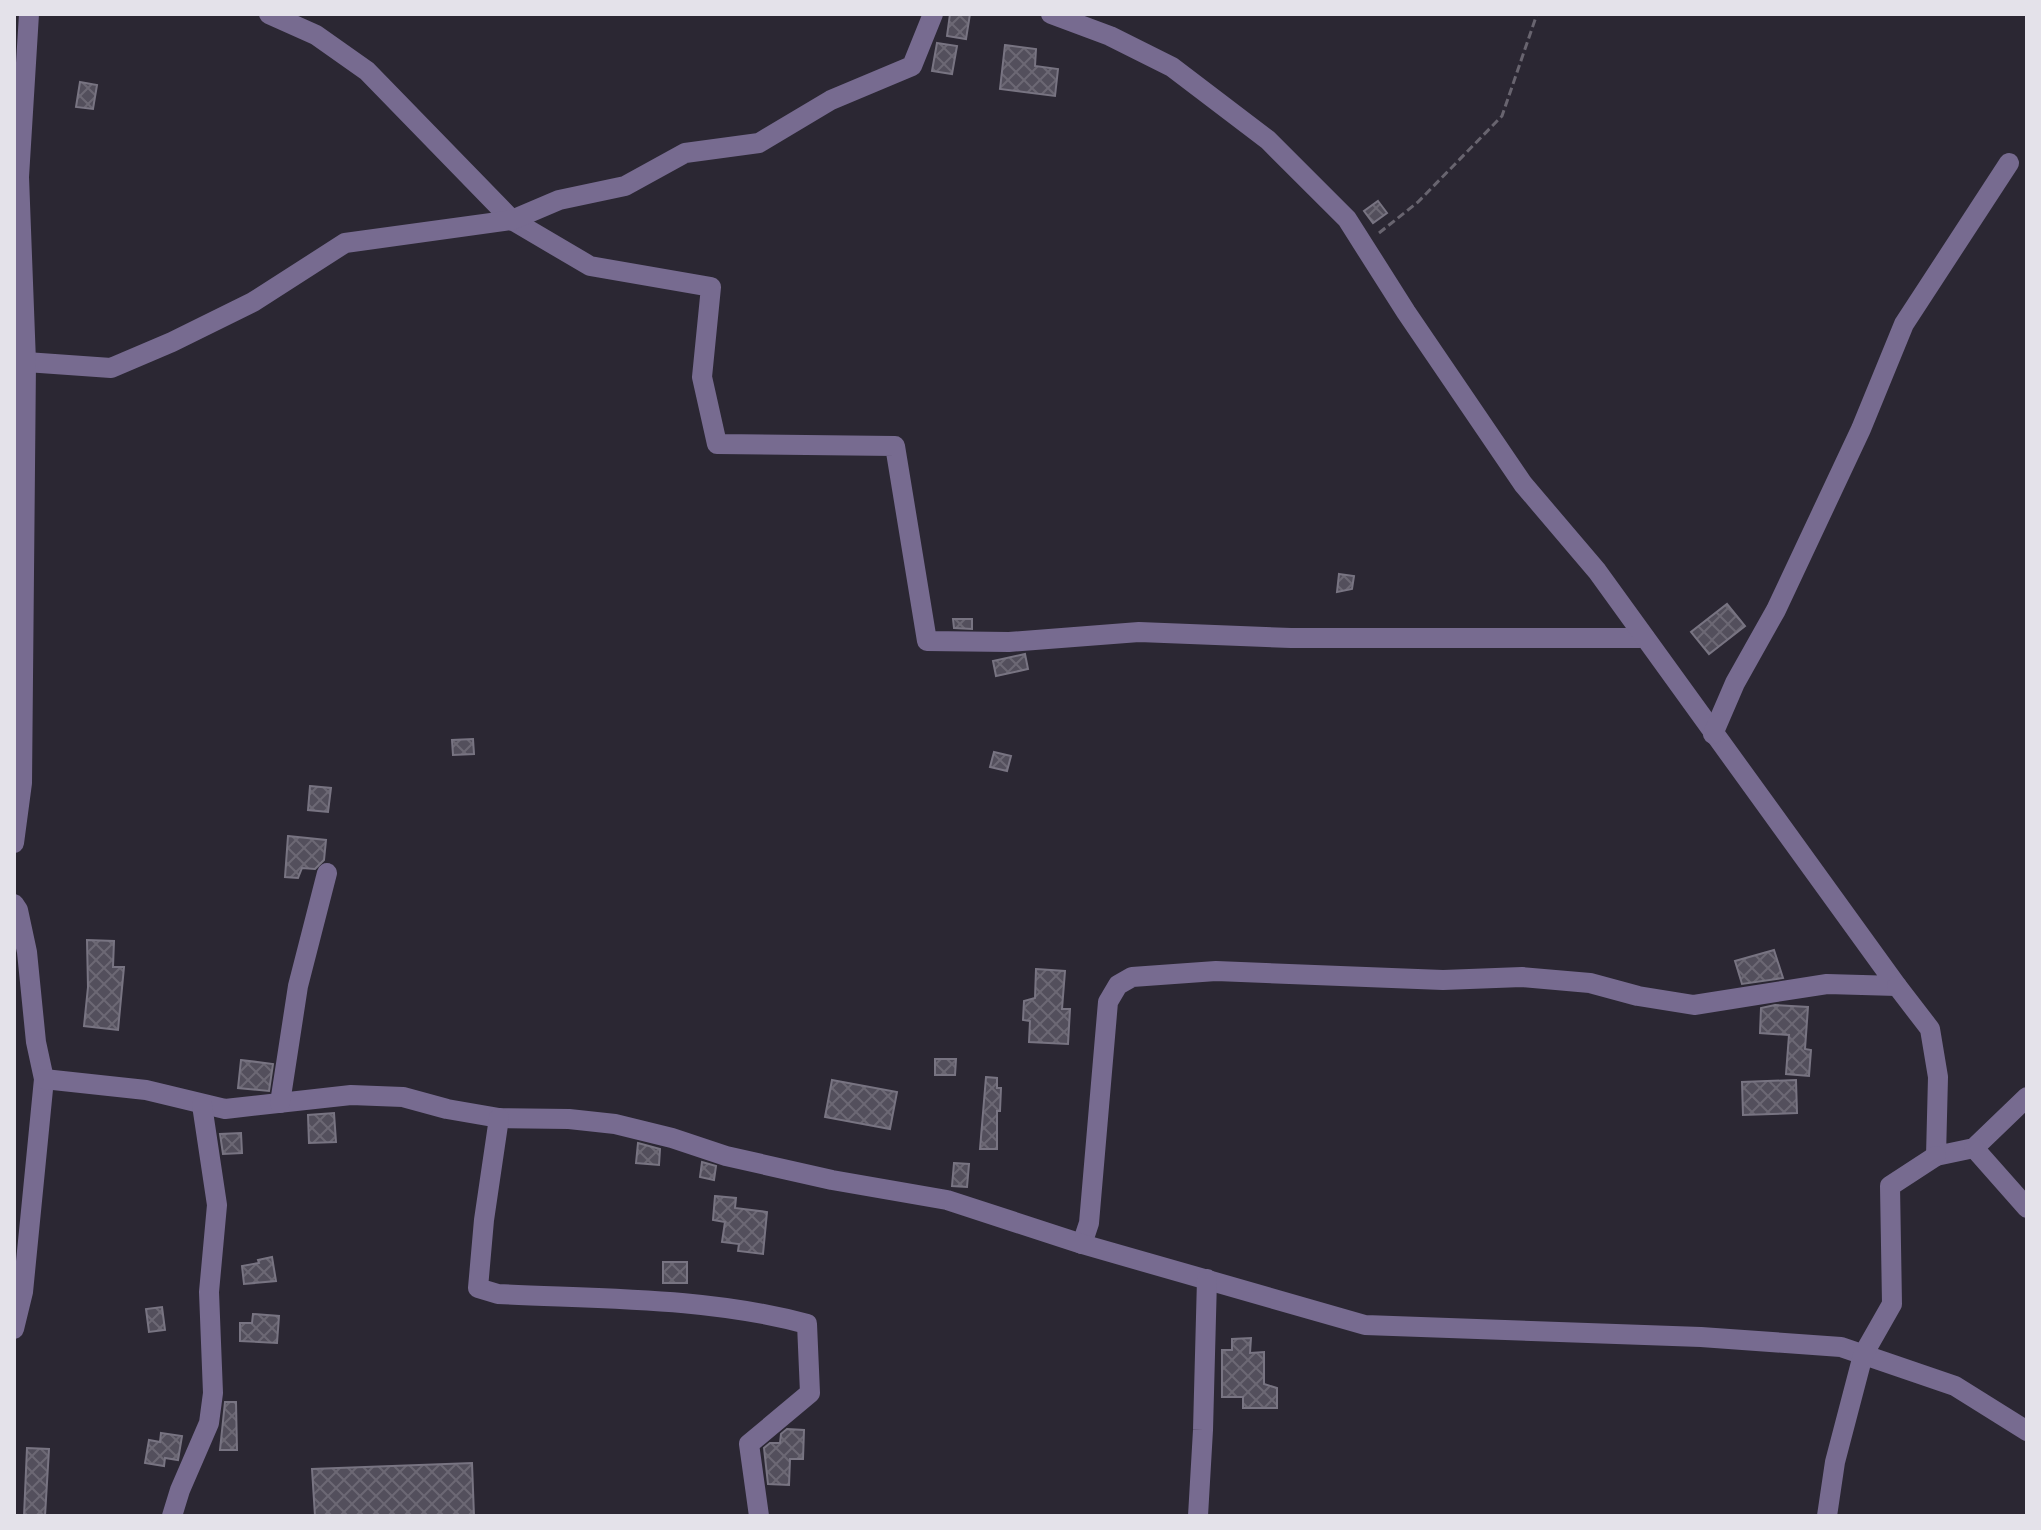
<svg xmlns="http://www.w3.org/2000/svg" width="2041" height="1530" font-family="'Golos Text',sans-serif">
<style>
.building{fill:url(#building-cross-hatch);stroke:#787482;stroke-width:2}
.lines{fill:none;stroke-linecap:round;stroke-linejoin:round}
.path{stroke:#68646f;stroke-width:3;stroke-dasharray:8 4;stroke-linecap:butt}
.minor{stroke:#776b90;stroke-width:20}
</style>
<defs>
<pattern id="building-cross-hatch" width="8" height="8" patternUnits="userSpaceOnUse" patternTransform="scale(2)"><rect width="8" height="8" fill="#534f5c"/><path d="M0 0l8 8M0 8l8-8" fill="none" stroke="#6c6874"/></pattern>
</defs>
<rect width="100%" height="100%" fill="#2b2733"/>
<g class="building">
<path d="M 950,14 L 970,14 L 966,39 L 947,36 Z"/>
<path d="M 937,43 L 957,46 L 952,74 L 932,71 Z"/>
<path d="M 1005,45 L 1036,49 L 1035,66 L 1058,69 L 1055,96 L 1000,89 Z"/>
<path d="M 80,82 L 97,85 L 93,109 L 76,107 Z"/>
<path d="M 1378,201 L 1387,213 L 1373,223 L 1364,211 Z"/>
<path d="M 1339,574 L 1354,576 L 1352,589 L 1337,592 Z"/>
<path d="M 1727,604 L 1745,626 L 1709,654 L 1691,632 Z"/>
<path d="M 953,619 L 972,619 L 972,629 L 954,628 Z"/>
<path d="M 1025,654 L 1028,669 L 996,676 L 993,661 Z"/>
<path d="M 473,739 L 474,754 L 453,755 L 452,740 Z"/>
<path d="M 994,752 L 1011,756 L 1007,771 L 990,767 Z"/>
<path d="M 310,786 L 331,788 L 328,812 L 308,810 Z"/>
<path d="M 288,836 L 326,840 L 324,860 L 315,869 L 302,868 L 298,878 L 285,877 Z"/>
<path d="M 87,940 L 114,941 L 113,967 L 124,967 L 118,1030 L 84,1026 L 88,987 Z"/>
<path d="M 1774,950 L 1783,978 L 1742,984 L 1735,961 Z"/>
<path d="M 1036,969 L 1065,971 L 1062,1009 L 1070,1009 L 1068,1044 L 1029,1042 L 1030,1021 L 1023,1020 L 1024,1001 L 1035,998 Z"/>
<path d="M 1775,1005 L 1808,1007 L 1805,1049 L 1811,1050 L 1809,1076 L 1786,1074 L 1789,1035 L 1760,1033 L 1761,1008 Z"/>
<path d="M 935,1059 L 956,1059 L 955,1075 L 935,1075 Z"/>
<path d="M 241,1060 L 273,1064 L 269,1091 L 238,1088 Z"/>
<path d="M 986,1077 L 997,1078 L 997,1088 L 1001,1088 L 1000,1111 L 997,1111 L 997,1149 L 980,1149 Z"/>
<path d="M 832,1080 L 897,1092 L 890,1129 L 825,1117 Z"/>
<path d="M 1796,1080 L 1797,1113 L 1743,1115 L 1742,1082 Z"/>
<path d="M 334,1113 L 336,1142 L 309,1143 L 308,1115 Z"/>
<path d="M 241,1133 L 242,1153 L 223,1154 L 220,1134 Z"/>
<path d="M 638,1143 L 660,1149 L 659,1165 L 636,1163 Z"/>
<path d="M 702,1162 L 716,1166 L 714,1180 L 700,1177 Z"/>
<path d="M 954,1163 L 969,1164 L 967,1187 L 952,1186 Z"/>
<path d="M 715,1196 L 736,1198 L 735,1208 L 767,1212 L 763,1254 L 738,1251 L 739,1244 L 722,1242 L 725,1222 L 713,1220 Z"/>
<path d="M 272,1257 L 276,1281 L 244,1284 L 242,1266 L 259,1263 L 258,1260 Z"/>
<rect x="663" y="1262" width="24" height="21"/>
<path d="M 162,1307 L 165,1330 L 149,1332 L 146,1309 Z"/>
<path d="M 253,1314 L 279,1316 L 277,1343 L 240,1341 L 240,1323 L 252,1323 Z"/>
<path d="M 1251,1338 L 1250,1353 L 1264,1352 L 1264,1384 L 1277,1388 L 1277,1408 L 1243,1408 L 1243,1397 L 1222,1397 L 1222,1350 L 1232,1350 L 1232,1339 Z"/>
<path d="M 225,1402 L 236,1402 L 237,1450 L 220,1450 Z"/>
<path d="M 787,1429 L 804,1430 L 803,1459 L 790,1459 L 789,1485 L 768,1484 L 764,1448 L 770,1443 L 780,1443 L 781,1434 Z"/>
<path d="M 161,1433 L 182,1436 L 178,1460 L 165,1458 L 164,1466 L 145,1463 L 149,1440 L 160,1442 Z"/>
<path d="M 27,1448 L 49,1449 L 45,1516 L 24,1516 Z"/>
<path d="M 472,1463 L 474,1516 L 315,1516 L 312,1469 Z"/>
</g>
<g class="lines">
<path class="path" d="M 1379,233 L 1418,202 L 1502,116 L 1537,14"/>
<g class="minor">
<path d="M 269,14 L 316,35 L 367,71 L 512,220 L 590,266 L 711,287 L 702,377 L 717,444 L 895,446 L 927,641 L 1009,642 L 1139,632 L 1291,638 L 1645,638"/>
<path d="M 1051,14 L 1110,36 L 1172,67 L 1268,140 L 1347,219 L 1406,312 L 1523,484 L 1597,571 L 1897,986 L 1827,984 L 1694,1005 L 1638,996 L 1590,983 L 1522,977 L 1443,980 L 1216,971 L 1132,977 L 1118,985 L 1108,1002 L 1089,1223 L 1082,1244"/>
<path d="M 26,362 L 111,368 L 172,342 L 253,302 L 345,243 L 512,220 L 559,200 L 625,186 L 685,153 L 759,143 L 831,100 L 912,66 L 933,14"/>
<path d="M 1713,734 L 1735,683 L 1776,610 L 1861,429 L 1904,324 L 2009,163"/>
<path d="M 14,843 L 22,783 L 26,362 L 19,177 L 29,14"/>
<path d="M 14,904 L 18,910 L 27,952 L 36,1042 L 44,1079 L 23,1292 L 14,1329"/>
<path d="M 1897,986 L 1930,1029 L 1938,1077 L 1936,1156 L 1974,1148 L 2027,1097"/>
<path d="M 44,1079 L 146,1090 L 225,1109 L 351,1095 L 403,1097 L 447,1109 L 499,1118 L 569,1119 L 615,1124 L 672,1138 L 726,1156 L 832,1180 L 947,1200 L 1082,1244 L 1365,1325 L 1701,1337 L 1841,1347 L 1955,1386 L 2027,1431"/>
<path d="M 280,1103 L 298,986 L 327,873"/>
<path d="M 499,1118 L 484,1220 L 478,1288 L 498,1294 C 600,1299 708,1297 807,1324 L 810,1393 L 749,1444 L 759,1516"/>
<path d="M 1974,1148 L 2027,1208"/>
<path d="M 172,1516 L 180,1490 L 209,1423 L 213,1393 L 209,1292 L 217,1205 L 202,1105"/>
<path d="M 1198,1516 L 1203,1430 L 1207,1279"/>
<path d="M 1827,1516 L 1835,1462 L 1863,1355 L 1892,1304 L 1890,1186 L 1936,1156"/>
</g>
</g>
<rect width="2041" height="1530" fill="none" stroke="#e4e2ea" stroke-width="32"/>
</svg>
